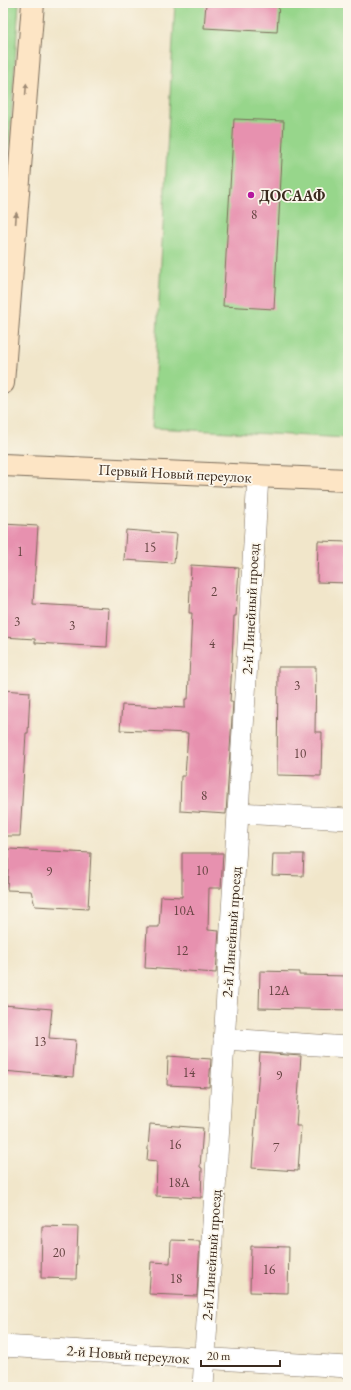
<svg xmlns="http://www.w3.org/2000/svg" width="351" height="1390" font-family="'EB Garamond',serif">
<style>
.green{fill:#97d68b;stroke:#698054}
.building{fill:#e791af}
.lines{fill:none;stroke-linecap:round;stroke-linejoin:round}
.street-casing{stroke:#7b6c5a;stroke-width:22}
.secondary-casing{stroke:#7b6c5a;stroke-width:24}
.street{stroke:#fff;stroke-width:21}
.secondary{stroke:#fde5c5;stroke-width:22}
.oneway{fill:#9c8872}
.poi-dot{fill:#b5179e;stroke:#fbf7ec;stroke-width:1.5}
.labels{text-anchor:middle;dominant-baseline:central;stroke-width:3.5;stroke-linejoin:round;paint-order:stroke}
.number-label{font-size:13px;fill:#664442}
.poi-label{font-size:15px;font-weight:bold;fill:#3b2a1e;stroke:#fbf7ec;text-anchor:start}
.street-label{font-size:15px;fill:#3b2a1e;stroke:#fbf7ec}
</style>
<rect width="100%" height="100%" fill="#fbf7ec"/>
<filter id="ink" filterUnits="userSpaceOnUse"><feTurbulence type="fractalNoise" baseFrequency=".025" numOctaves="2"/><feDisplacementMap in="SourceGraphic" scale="8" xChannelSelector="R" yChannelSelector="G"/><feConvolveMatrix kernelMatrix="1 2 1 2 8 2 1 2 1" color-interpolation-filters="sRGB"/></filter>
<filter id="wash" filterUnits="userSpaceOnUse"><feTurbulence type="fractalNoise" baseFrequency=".012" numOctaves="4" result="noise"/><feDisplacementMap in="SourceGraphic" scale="16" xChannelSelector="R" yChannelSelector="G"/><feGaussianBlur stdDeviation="0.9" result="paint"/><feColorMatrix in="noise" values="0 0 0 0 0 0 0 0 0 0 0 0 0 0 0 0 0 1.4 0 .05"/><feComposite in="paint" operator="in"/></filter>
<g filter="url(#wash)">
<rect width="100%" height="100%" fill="#f1e6ca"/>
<g class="green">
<path d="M 3,3 L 19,3 L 3,240 Z"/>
<path d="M 175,3 L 348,3 L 348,438 L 152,428 Z"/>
</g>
<g id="blocks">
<g class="building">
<path d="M 206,3 L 279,3 L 277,32 L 204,28 Z"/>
<path d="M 234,119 L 284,121 L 274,309 L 223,306 Z"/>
<path d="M 3,524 L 38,526 L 33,604 L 109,608 L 107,647 L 35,643 L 35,639 L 3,637 Z"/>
<path d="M 126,530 L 177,534 L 174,563 L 124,560 Z"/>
<path d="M 318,541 L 348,542 L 348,583 L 317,582 Z"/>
<path d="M 191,565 L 239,568 L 236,616 L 234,616 L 230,702 L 233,702 L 226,814 L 180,811 L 181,776 L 185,776 L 188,733 L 120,730 L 122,705 L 185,708 L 185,699 L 188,699 L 192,613 L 189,613 Z"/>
<path d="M 278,667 L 316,667 L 315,732 L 322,732 L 321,776 L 277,775 Z"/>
<path d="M 3,690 L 30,692 L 28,733 L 26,733 L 20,836 L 3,836 Z"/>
<path d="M 9,849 L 91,853 L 88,909 L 35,906 L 31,891 L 7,890 Z"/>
<path d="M 182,853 L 223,853 L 221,888 L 209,888 L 208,930 L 219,931 L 216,973 L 145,968 L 147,927 L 159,927 L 161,896 L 182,897 Z"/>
<path d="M 273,854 L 304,854 L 303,876 L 272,875 Z"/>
<path d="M 260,971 L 299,972 L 299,975 L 348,976 L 348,1010 L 259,1008 Z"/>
<path d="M 3,1005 L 52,1009 L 49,1038 L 76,1040 L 73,1077 L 3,1071 Z"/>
<path d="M 260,1053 L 301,1056 L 296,1126 L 301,1126 L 298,1171 L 252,1168 Z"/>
<path d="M 168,1056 L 211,1059 L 209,1087 L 167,1085 Z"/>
<path d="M 150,1124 L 203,1128 L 200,1167 L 202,1168 L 201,1198 L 156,1196 L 157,1161 L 147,1160 Z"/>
<path d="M 42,1226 L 78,1227 L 76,1279 L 41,1278 Z"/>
<path d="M 171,1240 L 200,1241 L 197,1296 L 149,1294 L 151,1262 L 170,1263 Z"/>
<path d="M 251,1246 L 289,1247 L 288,1293 L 250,1292 Z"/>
</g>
</g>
</g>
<g filter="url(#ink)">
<use href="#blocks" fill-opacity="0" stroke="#7b6c5a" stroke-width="1"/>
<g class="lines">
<g class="street-casing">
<g id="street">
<path d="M 238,813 L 348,819"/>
<path d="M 224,1039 L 348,1047"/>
<path d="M 3,1346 L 348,1367"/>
<path d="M 203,1387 L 238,813 L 258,477"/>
</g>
</g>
<g class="secondary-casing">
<g id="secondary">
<path d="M 3,383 L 33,3"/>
<path d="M 3,465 L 348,480"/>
</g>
</g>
<use href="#street" class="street"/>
<use href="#secondary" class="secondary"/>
</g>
<defs><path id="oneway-solid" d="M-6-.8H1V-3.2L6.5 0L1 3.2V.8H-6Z"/></defs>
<g class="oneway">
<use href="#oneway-solid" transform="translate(26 89) rotate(-86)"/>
<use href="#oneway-solid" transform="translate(16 218) rotate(-86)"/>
</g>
</g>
<circle class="poi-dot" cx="251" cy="195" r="4"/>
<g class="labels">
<g class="number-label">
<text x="254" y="214">8</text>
<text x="150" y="547">15</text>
<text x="20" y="551">1</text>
<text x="214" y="591">2</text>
<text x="17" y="621">3</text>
<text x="72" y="625">3</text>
<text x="212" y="643">4</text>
<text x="297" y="685">3</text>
<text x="300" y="753">10</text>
<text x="204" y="795">8</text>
<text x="202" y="870">10</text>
<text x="49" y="871">9</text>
<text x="184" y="910">10А</text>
<text x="182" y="950">12</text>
<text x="279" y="990">12А</text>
<text x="40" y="1041">13</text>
<text x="189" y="1072">14</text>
<text x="279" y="1075">9</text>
<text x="175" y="1144">16</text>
<text x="276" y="1147">7</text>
<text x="179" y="1182">18А</text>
<text x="59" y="1252">20</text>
<text x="269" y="1269">16</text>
<text x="176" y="1278">18</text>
</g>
<g class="poi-label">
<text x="259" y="195">ДОСААФ</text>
</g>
<g class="street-label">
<text transform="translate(175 473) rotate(3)">Первый Новый переулок</text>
<text transform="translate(250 609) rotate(-87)">2-й Линейный проезд</text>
<text transform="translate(231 932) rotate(-86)">2-й Линейный проезд</text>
<text transform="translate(211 1255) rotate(-86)">2-й Линейный проезд</text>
<text transform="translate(128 1354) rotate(4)">2-й Новый переулок</text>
</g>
</g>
<rect width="351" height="1390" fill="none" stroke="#fbf7ec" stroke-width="16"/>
<path d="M201 1360v6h79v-6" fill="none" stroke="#3b2a1e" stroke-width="2"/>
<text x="207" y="1360" font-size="12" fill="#3b2a1e" stroke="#fbf7ec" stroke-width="3" paint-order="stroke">20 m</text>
</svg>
